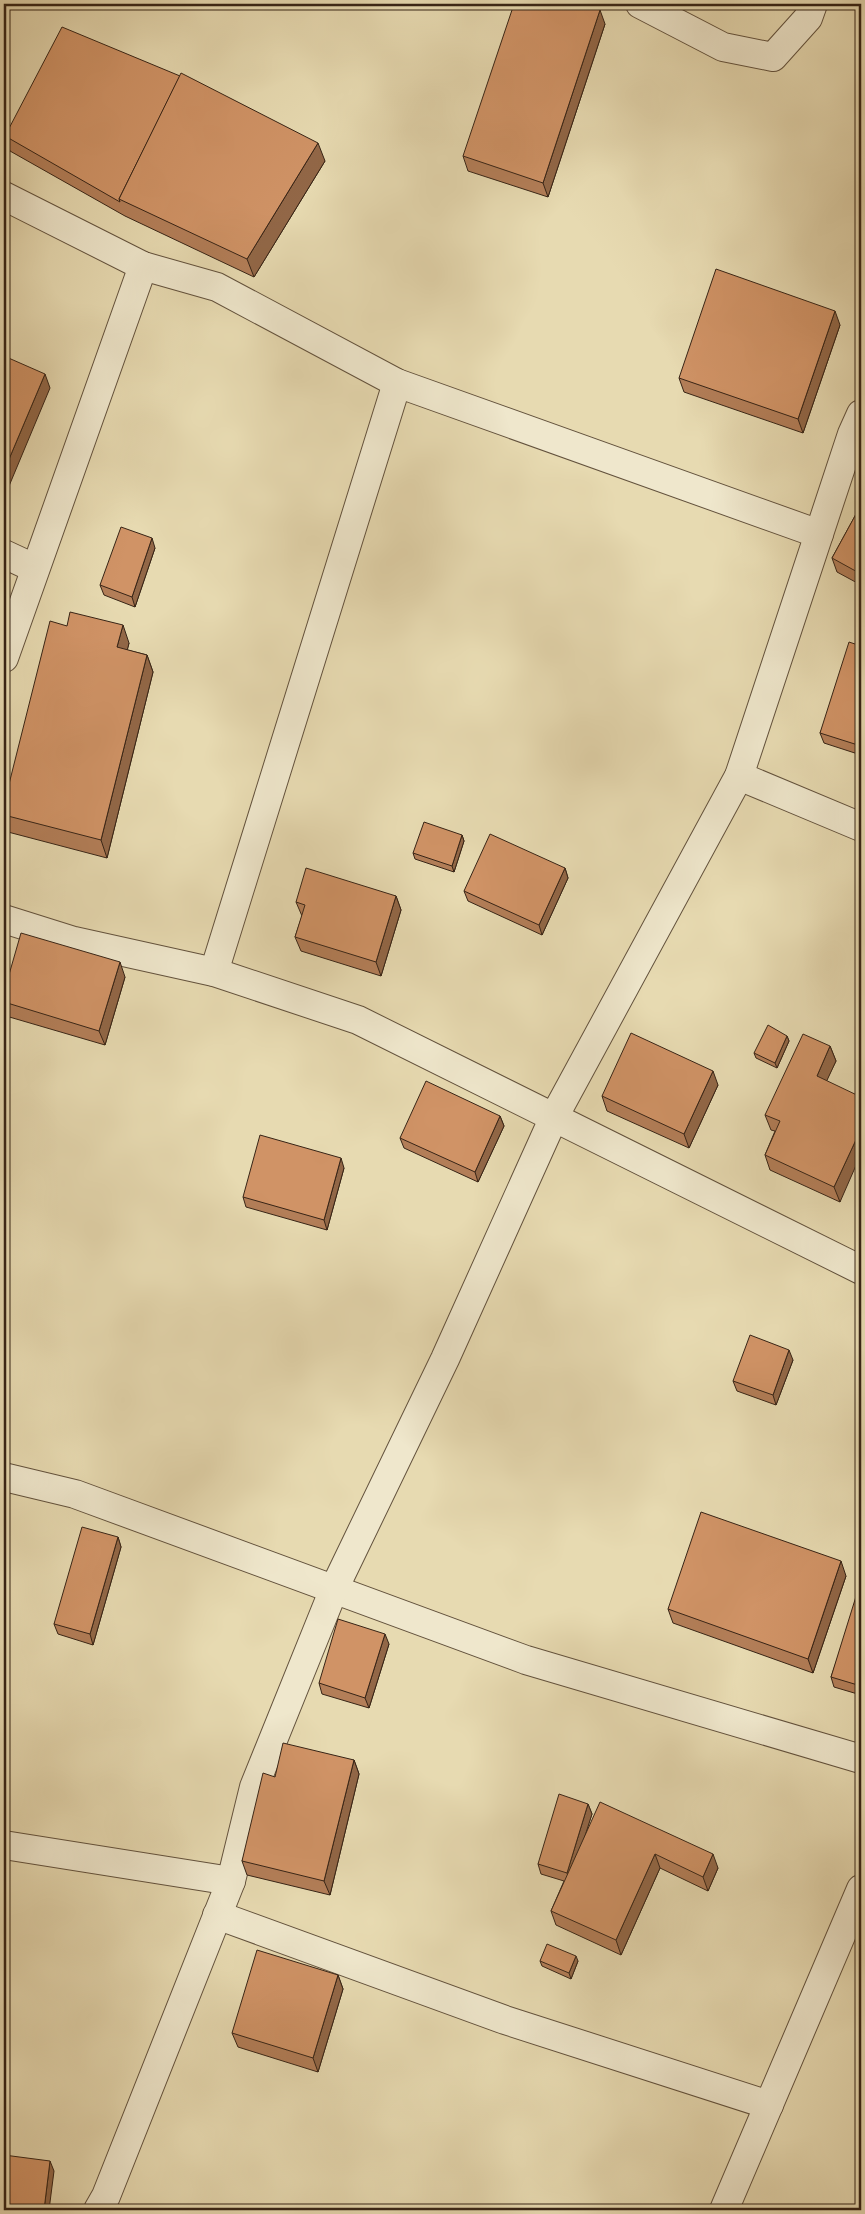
<svg xmlns="http://www.w3.org/2000/svg" width="865" height="2214" font-family="'Sorts Mill Goudy',serif">
<style>
.lines{fill:none;stroke-linecap:round;stroke-linejoin:round}
.minor-casing{stroke:#63523d;stroke-width:30}
.minor{stroke:#efe7cc;stroke-width:28}
.wall{fill:#b37e58;stroke:#372416}
.shaded-wall{fill:#926747;stroke:#372416}
.building{fill:#d09366;stroke:#372416}
</style>
<rect width="100%" height="100%" fill="#e7dab1"/>
<filter id="stains"><feTurbulence type="fractalNoise" baseFrequency=".004" numOctaves="4"/><feColorMatrix values="0 0 0 0 .2 0 0 0 0 .09 0 0 0 0 .02 0 0 0 .5 -.17"/></filter>
<radialGradient id="worn" r=".72"><stop offset=".6" stop-color="#630" stop-opacity="0"/><stop offset="1" stop-color="#630" stop-opacity=".3"/></radialGradient>
<g class="lines">
<g class="minor-casing">
<g id="minor">
<path d="M 640,4 L 723,47 L 773,57 L 808,18 L 813,4"/>
<path d="M 4,196 L 143,266 L 217,287 L 397,383 L 819,534"/>
<path d="M 4,554 L 34,568"/>
<path d="M 4,658 L 143,266"/>
<path d="M 739,776 L 861,827"/>
<path d="M 4,919 L 74,941 L 214,972 L 358,1020 L 861,1270"/>
<path d="M 214,972 L 397,383"/>
<path d="M 4,1477 L 75,1494 L 526,1660 L 861,1759"/>
<path d="M 4,1845 L 231,1881"/>
<path d="M 217,1915 L 505,2020 L 769,2105"/>
<path d="M 98,2210 L 106,2196 L 231,1881 L 254,1787 L 334,1589 L 445,1359 L 554,1117 L 739,776 L 852,434 L 861,414"/>
<path d="M 724,2210 L 861,1889"/>
</g>
</g>
<use href="#minor" class="minor"/>
</g>
<g class="wall">
<path d="M 605,24 L 548,197 L 468,171 L 463,156 Z"/>
<path d="M 5,136 L 325,161 L 254,277 L 125,216 L 10,151 Z"/>
<path d="M 840,325 L 803,433 L 684,392 L 679,378 Z"/>
<path d="M 861,505 L 861,585 L 837,572 L 832,558 Z"/>
<path d="M 155,548 L 135,607 L 104,595 L 100,585 Z"/>
<path d="M 129,643 L 127,650 L 147,655 L 153,672 L 107,858 L 8,832 L 4,822 L 4,804 Z"/>
<path d="M 861,646 L 861,755 L 824,743 L 820,733 Z"/>
<path d="M 462,835 L 464,841 L 454,872 L 415,859 L 413,853 Z"/>
<path d="M 565,868 L 568,878 L 542,935 L 468,901 L 464,891 Z"/>
<path d="M 396,896 L 401,910 L 381,976 L 301,951 L 295,937 L 302,916 L 296,902 Z"/>
<path d="M 125,977 L 105,1045 L 6,1016 L 4,1008 L 4,992 Z"/>
<path d="M 787,1036 L 789,1041 L 777,1068 L 756,1058 L 754,1053 Z"/>
<path d="M 830,1046 L 836,1061 L 826,1081 L 840,1202 L 770,1170 L 765,1155 L 775,1131 L 771,1130 L 765,1115 Z"/>
<path d="M 718,1085 L 689,1148 L 607,1111 L 602,1096 Z"/>
<path d="M 500,1116 L 504,1126 L 478,1182 L 404,1148 L 400,1138 Z"/>
<path d="M 344,1168 L 327,1230 L 246,1207 L 243,1197 Z"/>
<path d="M 793,1360 L 776,1405 L 737,1391 L 733,1381 Z"/>
<path d="M 118,1537 L 121,1547 L 93,1645 L 58,1634 L 54,1624 Z"/>
<path d="M 846,1576 L 813,1673 L 673,1623 L 668,1609 Z"/>
<path d="M 861,1591 L 861,1695 L 834,1687 L 831,1677 Z"/>
<path d="M 389,1644 L 369,1708 L 322,1694 L 319,1683 Z"/>
<path d="M 354,1760 L 359,1774 L 330,1895 L 247,1875 L 242,1861 L 275,1777 Z"/>
<path d="M 588,1804 L 592,1814 L 585,1834 L 718,1868 L 708,1891 L 660,1868 L 621,1955 L 556,1925 L 551,1911 L 564,1881 L 541,1874 L 538,1864 Z"/>
<path d="M 540,1961 L 578,1961 L 571,1979 L 542,1966 Z"/>
<path d="M 338,1975 L 343,1989 L 318,2072 L 238,2047 L 232,2033 Z"/>
</g>
<g class="shaded-wall">
<path d="M 600,10 L 605,24 L 548,197 L 543,183 Z"/>
<path d="M 318,143 L 325,161 L 254,277 L 247,259 Z"/>
<path d="M 835,311 L 840,325 L 803,433 L 798,419 Z"/>
<path d="M 45,374 L 50,388 L 4,498 L 4,471 Z"/>
<path d="M 152,538 L 155,548 L 135,607 L 132,597 Z"/>
<path d="M 123,625 L 129,643 L 124,664 L 117,647 Z"/>
<path d="M 147,655 L 153,672 L 107,858 L 101,840 Z"/>
<path d="M 462,835 L 464,841 L 454,872 L 452,866 Z"/>
<path d="M 565,868 L 568,878 L 542,935 L 539,925 Z"/>
<path d="M 396,896 L 401,910 L 381,976 L 376,962 Z"/>
<path d="M 120,962 L 125,977 L 105,1045 L 99,1031 Z"/>
<path d="M 787,1036 L 789,1041 L 777,1068 L 775,1063 Z"/>
<path d="M 830,1046 L 836,1061 L 822,1091 L 817,1076 Z"/>
<path d="M 713,1071 L 718,1085 L 689,1148 L 684,1134 Z"/>
<path d="M 500,1116 L 504,1126 L 478,1182 L 475,1172 Z"/>
<path d="M 861,1129 L 861,1154 L 840,1202 L 834,1187 Z"/>
<path d="M 341,1158 L 344,1168 L 327,1230 L 324,1220 Z"/>
<path d="M 789,1350 L 793,1360 L 776,1405 L 773,1395 Z"/>
<path d="M 118,1537 L 121,1547 L 93,1645 L 90,1634 Z"/>
<path d="M 841,1561 L 846,1576 L 813,1673 L 808,1659 Z"/>
<path d="M 385,1634 L 389,1644 L 369,1708 L 365,1698 Z"/>
<path d="M 354,1760 L 359,1774 L 330,1895 L 324,1881 Z"/>
<path d="M 588,1804 L 592,1814 L 570,1883 L 567,1873 Z"/>
<path d="M 655,1854 L 660,1868 L 621,1955 L 616,1940 Z"/>
<path d="M 713,1854 L 718,1868 L 708,1891 L 703,1877 Z"/>
<path d="M 576,1956 L 578,1961 L 571,1979 L 569,1973 Z"/>
<path d="M 338,1975 L 343,1989 L 318,2072 L 313,2058 Z"/>
<path d="M 50,2161 L 54,2171 L 49,2210 L 44,2210 Z"/>
</g>
<g class="building">
<path d="M 514,4 L 582,4 L 600,10 L 543,183 L 463,156 Z"/>
<path d="M 62,27 L 180,76 L 119,199 L 120,202 L 5,136 Z"/>
<path d="M 181,73 L 318,143 L 247,259 L 119,199 Z"/>
<path d="M 716,269 L 835,311 L 798,419 L 679,378 Z"/>
<path d="M 4,356 L 45,374 L 4,471 Z"/>
<path d="M 861,505 L 861,574 L 832,558 Z"/>
<path d="M 121,527 L 152,538 L 132,597 L 100,585 Z"/>
<path d="M 70,612 L 123,625 L 117,647 L 147,655 L 101,840 L 4,815 L 4,804 L 50,621 L 67,626 Z"/>
<path d="M 849,642 L 861,646 L 861,746 L 820,733 Z"/>
<path d="M 424,822 L 462,835 L 452,866 L 413,853 Z"/>
<path d="M 490,834 L 565,868 L 539,925 L 464,891 Z"/>
<path d="M 306,868 L 396,896 L 376,962 L 295,937 L 305,905 L 296,902 Z"/>
<path d="M 21,933 L 120,962 L 99,1031 L 4,1002 L 4,992 Z"/>
<path d="M 768,1025 L 787,1036 L 775,1063 L 754,1053 Z"/>
<path d="M 631,1033 L 713,1071 L 684,1134 L 602,1096 Z"/>
<path d="M 803,1034 L 830,1046 L 817,1076 L 861,1097 L 861,1129 L 834,1187 L 765,1155 L 780,1121 L 765,1115 Z"/>
<path d="M 426,1081 L 500,1116 L 475,1172 L 400,1138 Z"/>
<path d="M 260,1135 L 341,1158 L 324,1220 L 243,1197 Z"/>
<path d="M 750,1335 L 789,1350 L 773,1395 L 733,1381 Z"/>
<path d="M 701,1512 L 841,1561 L 808,1659 L 668,1609 Z"/>
<path d="M 82,1527 L 118,1537 L 90,1634 L 54,1624 Z"/>
<path d="M 858,1590 L 861,1591 L 861,1686 L 831,1677 Z"/>
<path d="M 338,1619 L 385,1634 L 365,1698 L 319,1683 Z"/>
<path d="M 283,1743 L 354,1760 L 324,1881 L 242,1861 L 263,1773 L 275,1777 Z"/>
<path d="M 559,1794 L 588,1804 L 567,1873 L 538,1864 Z"/>
<path d="M 600,1802 L 713,1854 L 703,1877 L 655,1854 L 616,1940 L 551,1911 Z"/>
<path d="M 547,1944 L 576,1956 L 569,1973 L 540,1961 Z"/>
<path d="M 257,1950 L 338,1975 L 313,2058 L 232,2033 Z"/>
<path d="M 4,2155 L 50,2161 L 44,2210 L 4,2210 Z"/>
</g>
<rect width="865" height="2214" fill="none" stroke="#e7dab1" stroke-width="20"/>
<rect x="5" y="5" width="855" height="2204" fill="none" stroke="#372416" stroke-width="2.5"/>
<rect x="10" y="10" width="845" height="2194" fill="none" stroke="#372416"/>
<rect width="100%" height="100%" filter="url(#stains)"/>
<rect width="100%" height="100%" fill="url(#worn)"/>
</svg>
